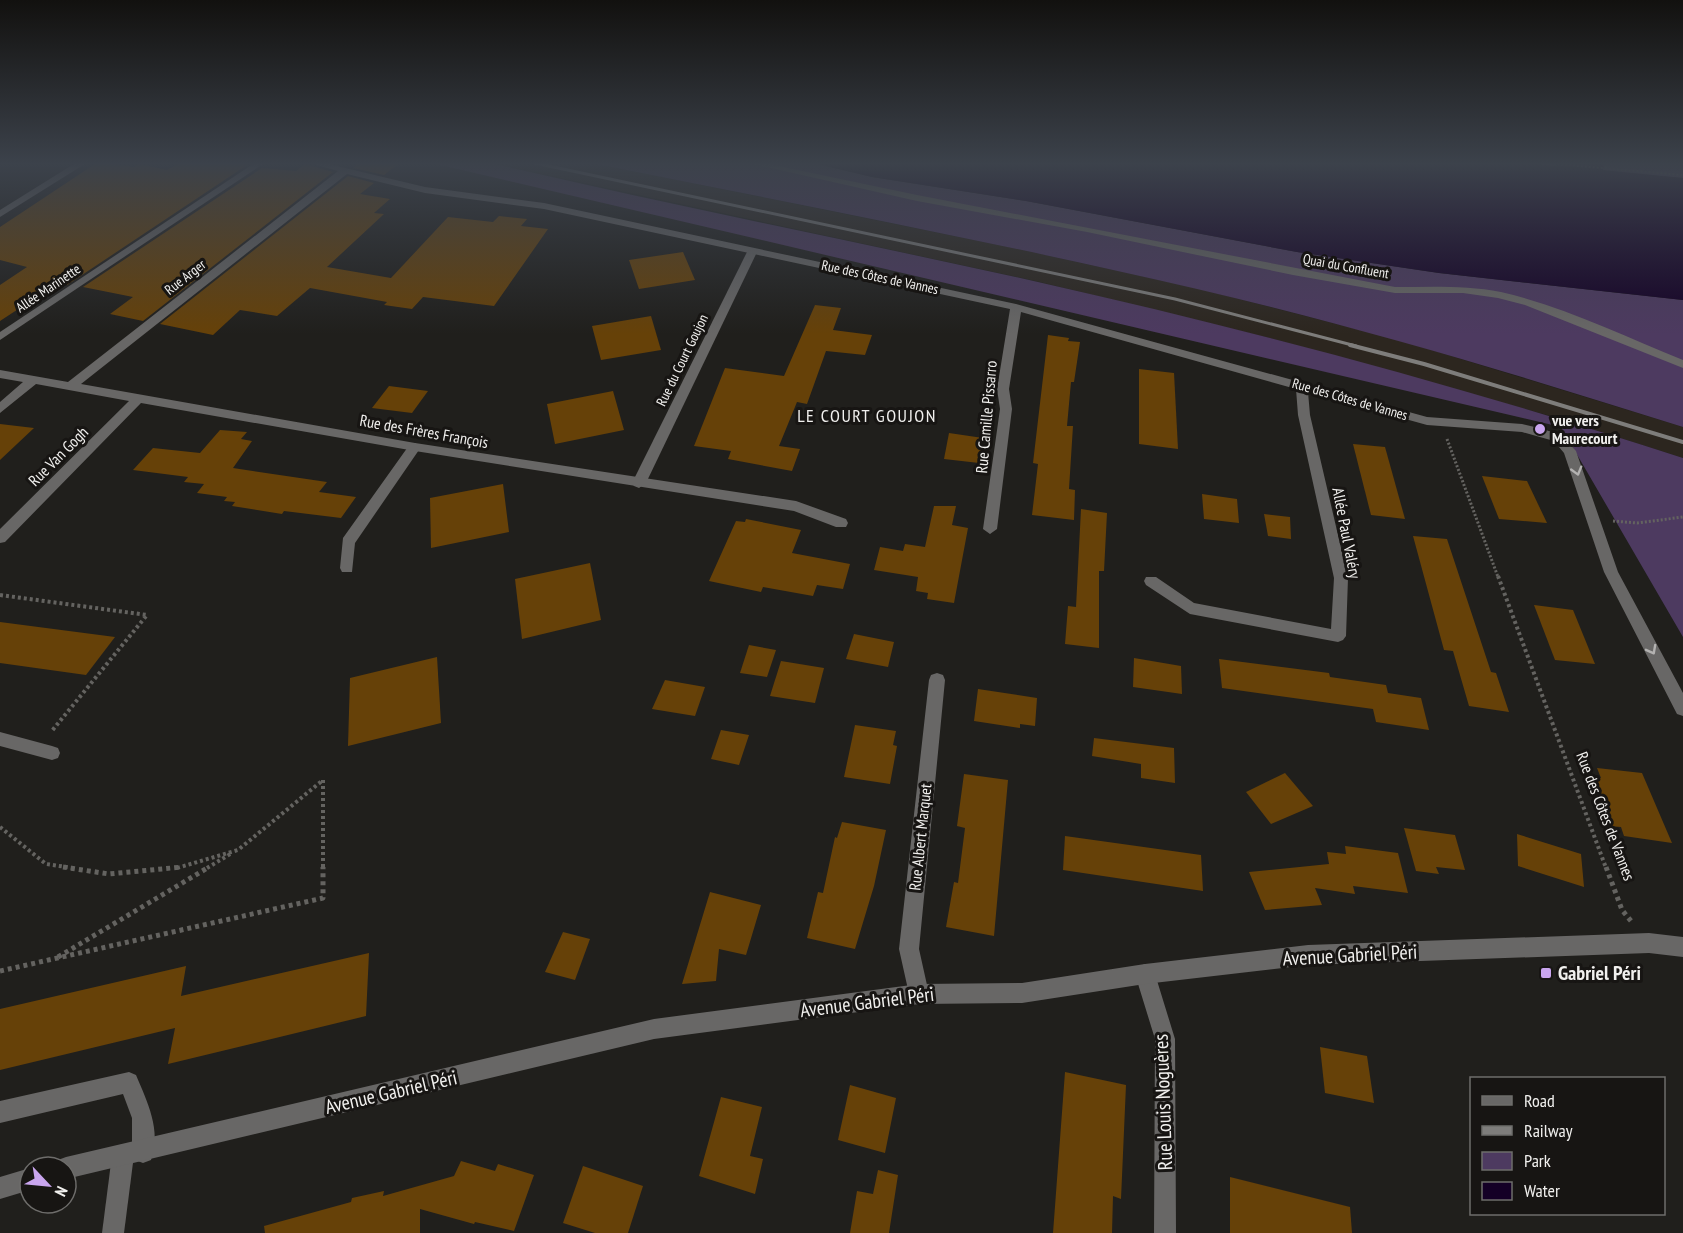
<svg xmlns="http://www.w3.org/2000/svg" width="1683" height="1233" font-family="'PT Sans Narrow',sans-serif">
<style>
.built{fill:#2c261f}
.green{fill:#4d3a60}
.water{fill:#140026}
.building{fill:#664108}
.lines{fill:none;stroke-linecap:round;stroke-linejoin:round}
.path-far3{stroke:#646360;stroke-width:2;stroke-dasharray:2 2;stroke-linecap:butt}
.path-far2{stroke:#646360;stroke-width:3;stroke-dasharray:2 2;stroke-linecap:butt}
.path-far1{stroke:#646360;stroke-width:4;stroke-dasharray:3 3;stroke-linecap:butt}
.path{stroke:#646360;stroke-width:5;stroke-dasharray:4 4;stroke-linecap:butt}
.service{fill:#686766;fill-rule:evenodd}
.minor{fill:#686766;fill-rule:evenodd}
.tertiary{fill:#686766;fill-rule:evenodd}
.rail-far1{stroke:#7e7d7b;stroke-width:3}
.rail{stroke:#7e7d7b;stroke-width:4}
.oneway{stroke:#b3b2b1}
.poi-dot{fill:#c9a5ee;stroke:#171513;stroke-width:2}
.labels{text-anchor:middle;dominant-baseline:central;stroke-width:6;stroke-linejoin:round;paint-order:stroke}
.far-street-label{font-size:14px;fill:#f1f0ee;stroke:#171513}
.street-label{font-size:16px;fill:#f1f0ee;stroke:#171513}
.poi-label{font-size:16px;font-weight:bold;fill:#f1f0ee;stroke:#171513;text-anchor:start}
.neighbourhood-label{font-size:18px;letter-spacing:1.5px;fill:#f1f0ee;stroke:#171513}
.near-street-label{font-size:20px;fill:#f1f0ee;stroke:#171513}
.near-poi-label{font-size:20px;font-weight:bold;fill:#f1f0ee;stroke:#171513;text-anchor:start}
</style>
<rect width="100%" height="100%" fill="#201f1c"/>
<path class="built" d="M 487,162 L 587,162 L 1018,249 L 1200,289 L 1399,340 L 1683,427 L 1683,458 L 1554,417 L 1273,339 L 1040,282 Z"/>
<g class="green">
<path d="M 428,162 L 487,162 C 670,205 854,241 1038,282 C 1255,331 1471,389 1683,458 L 1683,637 L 1561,427 Z"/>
<path d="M 587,162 L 810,162 L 872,177 L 1026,201 L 1297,252 L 1439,273 L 1683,300 L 1683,427 C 1522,376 1361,327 1197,289 C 995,242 791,203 587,162 Z"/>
<path d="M 1511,162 L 1683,162 L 1683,178 L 1670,177 Z"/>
</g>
<path class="water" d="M 809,162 L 1511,162 L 1557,166 L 1555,162 L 1604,162 L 1603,170 L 1683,178 L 1683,300 L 1439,273 L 1297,252 L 1026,201 L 872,177 Z"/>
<g class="building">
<path d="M 101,162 L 134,167 L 139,164 L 167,170 L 181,162 L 227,162 L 247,165 L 67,285 L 58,283 L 0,321 L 0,285 L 27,267 L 0,260 L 0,227 L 92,166 Z"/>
<path d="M 360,162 L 401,162 L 384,175 L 353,168 Z"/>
<path d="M 305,164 L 333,172 L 143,321 L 110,314 L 133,297 L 83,287 L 262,168 L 296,171 Z"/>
<path d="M 348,176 L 374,183 L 360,194 L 390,199 L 374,213 L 384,214 L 327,267 L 391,278 L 448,217 L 493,222 L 499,216 L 527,219 L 521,226 L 548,229 L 494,306 L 423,297 L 412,309 L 384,305 L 387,302 L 310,288 L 277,316 L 240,310 L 213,335 L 160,324 Z"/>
<path d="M 683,252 L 695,280 L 639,289 L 629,260 Z"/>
<path d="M 815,305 L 841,308 L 833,330 L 872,335 L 865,355 L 826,351 L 807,404 L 797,402 L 779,446 L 800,449 L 792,471 L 728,459 L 731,451 L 694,446 L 725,368 L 784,376 Z"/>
<path d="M 651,316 L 661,350 L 601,360 L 592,326 Z"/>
<path d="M 1048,335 L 1069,338 L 1068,341 L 1080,342 L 1074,382 L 1071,382 L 1067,426 L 1073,426 L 1069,489 L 1075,490 L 1074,520 L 1032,515 L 1038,464 L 1033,463 Z"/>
<path d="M 1139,369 L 1174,373 L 1178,449 L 1139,444 Z"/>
<path d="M 389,386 L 428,391 L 412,413 L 372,408 Z"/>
<path d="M 613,391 L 624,430 L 555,444 L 547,404 Z"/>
<path d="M 0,424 L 34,428 L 0,460 Z"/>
<path d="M 220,430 L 247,432 L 241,439 L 252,441 L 233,468 L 327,482 L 319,492 L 356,497 L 341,518 L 284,511 L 282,514 L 232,506 L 235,502 L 224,501 L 227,497 L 197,493 L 204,484 L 184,482 L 188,477 L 133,470 L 153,448 L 200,453 Z"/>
<path d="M 949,433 L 983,438 L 979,463 L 944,459 Z"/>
<path d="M 1353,444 L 1385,447 L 1405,519 L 1371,515 Z"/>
<path d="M 1482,476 L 1527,481 L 1547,523 L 1499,519 Z"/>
<path d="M 503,484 L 509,532 L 431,548 L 430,498 Z"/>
<path d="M 1202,494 L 1237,499 L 1239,523 L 1204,519 Z"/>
<path d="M 934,506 L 956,506 L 952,525 L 968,528 L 954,603 L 927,599 L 928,593 L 916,591 L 918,577 L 874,570 L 880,547 L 903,551 L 905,544 L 925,547 Z"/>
<path d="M 1081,509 L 1107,513 L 1104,571 L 1099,571 L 1099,648 L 1065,644 L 1068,606 L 1076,607 Z"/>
<path d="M 1264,514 L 1290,517 L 1291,539 L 1268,536 Z"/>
<path d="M 746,519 L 801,530 L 792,553 L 850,564 L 843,589 L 817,585 L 813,596 L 763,587 L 761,592 L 709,581 L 736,521 L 745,522 Z"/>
<path d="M 1413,536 L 1447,539 L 1491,672 L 1496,673 L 1509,712 L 1469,706 L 1453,651 L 1444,650 Z"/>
<path d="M 590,563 L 601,620 L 522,639 L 515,579 Z"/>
<path d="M 1534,605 L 1573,610 L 1595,664 L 1555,660 Z"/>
<path d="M 0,622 L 115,637 L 86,675 L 0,663 Z"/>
<path d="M 854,634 L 894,642 L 888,667 L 846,659 Z"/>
<path d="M 749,645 L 776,650 L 767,677 L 740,673 Z"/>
<path d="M 437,657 L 441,723 L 348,746 L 350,678 Z"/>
<path d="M 1134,658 L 1181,666 L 1182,694 L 1133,687 Z"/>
<path d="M 1219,659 L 1329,673 L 1330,677 L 1386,685 L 1388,693 L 1421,698 L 1429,730 L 1376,722 L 1373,709 L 1222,688 Z"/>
<path d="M 781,661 L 824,668 L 815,703 L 770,696 Z"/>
<path d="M 665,680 L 705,687 L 695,716 L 652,709 Z"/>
<path d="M 978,689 L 1037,698 L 1035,726 L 1020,724 L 1020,728 L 974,721 Z"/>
<path d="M 855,725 L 896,731 L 893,745 L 897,746 L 890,784 L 844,777 Z"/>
<path d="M 721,730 L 749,735 L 739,765 L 711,759 Z"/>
<path d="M 1094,738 L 1174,748 L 1175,783 L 1141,778 L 1141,764 L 1092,756 Z"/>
<path d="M 1597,768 L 1642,773 L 1672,843 L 1624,836 L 1621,827 L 1609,826 L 1591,777 L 1601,778 Z"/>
<path d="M 1285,773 L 1313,806 L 1271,824 L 1246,792 Z"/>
<path d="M 964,774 L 1008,780 L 994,936 L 946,927 L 954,882 L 958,883 L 965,828 L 957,826 Z"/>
<path d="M 842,822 L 886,830 L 874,886 L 855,949 L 807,938 L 818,892 L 823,893 L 835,837 L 837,838 Z"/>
<path d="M 1404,828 L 1455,835 L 1465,870 L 1436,867 L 1439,874 L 1416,871 Z"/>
<path d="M 1517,834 L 1581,854 L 1584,887 L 1518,866 Z"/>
<path d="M 1065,836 L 1201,855 L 1203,891 L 1063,870 Z"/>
<path d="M 1345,846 L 1398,853 L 1408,893 L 1353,886 L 1355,894 L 1315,888 L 1322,905 L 1265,910 L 1249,872 L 1329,864 L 1327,852 L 1346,854 Z"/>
<path d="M 710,892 L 761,905 L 746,955 L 719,949 L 716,981 L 682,984 Z"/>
<path d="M 563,932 L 590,939 L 575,980 L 545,972 Z"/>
<path d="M 369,953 L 366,1016 L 168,1064 L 175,1028 L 0,1070 L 0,1009 L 186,966 L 181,996 Z"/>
<path d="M 1320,1047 L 1367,1056 L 1374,1103 L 1325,1093 Z"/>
<path d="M 1065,1072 L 1126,1085 L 1121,1199 L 1113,1196 L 1112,1233 L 1053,1233 Z"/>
<path d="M 850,1085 L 896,1098 L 885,1153 L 838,1140 Z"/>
<path d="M 721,1097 L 762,1107 L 750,1156 L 763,1159 L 755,1194 L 699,1176 Z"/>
<path d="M 461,1161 L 495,1171 L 498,1164 L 534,1175 L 514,1231 L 475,1222 L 474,1224 L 420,1209 L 420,1233 L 265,1233 L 264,1226 L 351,1202 L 352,1198 L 384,1191 L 383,1196 L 454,1176 Z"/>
<path d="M 583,1166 L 643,1186 L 628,1233 L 595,1233 L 563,1223 Z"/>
<path d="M 878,1170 L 898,1175 L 889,1233 L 850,1233 L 857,1191 L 873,1194 Z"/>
<path d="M 1230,1177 L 1350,1207 L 1352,1233 L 1230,1233 Z"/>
</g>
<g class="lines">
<g class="path-far3">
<path d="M 1533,162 L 1683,175"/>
<path d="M 1606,162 L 1606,169"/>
</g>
<g class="path-far2">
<path d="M 1447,439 L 1498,577"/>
<path d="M 1613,521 L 1637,523 L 1683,517"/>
</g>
<g class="path-far1">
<path d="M 1498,576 L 1606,868"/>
<path d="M 0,595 L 147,615 L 51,732"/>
<path d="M 323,780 L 323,868"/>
<path d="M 0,827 L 46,864 L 73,868"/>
<path d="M 177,868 L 238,850 L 323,780"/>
<path d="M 207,868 L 232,853"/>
</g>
<g class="path">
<path d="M 63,867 L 109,874 L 182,867"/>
<path d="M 1606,867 L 1622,910 L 1631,921"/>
<path d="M 58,957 L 209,867"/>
<path d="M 0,971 L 323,898 L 323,867"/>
</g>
<g class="service">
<path d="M 744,162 L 760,162 L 917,195 L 1395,287 C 1430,287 1466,285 1501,292 C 1563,306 1624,336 1683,360 L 1683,368 L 1525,305 L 1498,298 L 1463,293 L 1395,293 L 1293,275 L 1087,232 L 917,201 Z"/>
<path d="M 749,248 L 758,250 L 646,483 L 639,488 L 634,486 L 632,483 Z"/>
<path d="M 415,443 L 421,447 L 355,543 L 352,572 L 342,572 L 340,568 L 343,538 L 410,444 Z"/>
<path d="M 129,1072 L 136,1075 C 147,1101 162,1131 151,1160 L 143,1163 L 135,1160 L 132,1152 L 132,1118 L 123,1094 L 0,1123 L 0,1101 Z"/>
</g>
<g class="minor">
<path d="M 77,162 L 88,162 L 0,217 L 0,210 Z"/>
<path d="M 256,162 L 266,162 L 0,340 L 0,332 Z"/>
<path d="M 306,162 L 320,162 L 425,187 L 544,203 L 1016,304 L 1427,417 L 1522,424 L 1539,428 L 1562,435 L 1576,451 L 1618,572 L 1683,693 L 1683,716 L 1677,714 L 1604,572 L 1564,453 L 1554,441 L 1522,432 L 1427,425 L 1308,392 L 1310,415 L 1348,578 L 1346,636 L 1343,640 L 1338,642 L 1190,614 L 1146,585 L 1144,581 L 1146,577 L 1156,577 L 1194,603 L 1331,629 L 1334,578 L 1298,415 L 1296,389 L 1021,312 L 1009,389 L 1012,409 L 997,529 L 990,534 L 983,529 L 1000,409 L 997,389 L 1010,309 L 544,209 L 425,193 L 347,174 L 81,384 L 415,443 L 796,501 L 846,519 L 848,523 L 846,527 L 836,527 L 794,511 L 415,451 L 141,403 L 5,542 L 0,543 L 0,529 L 129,401 L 36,384 L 0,413 L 0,402 L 23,382 L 0,378 L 0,370 L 68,382 L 338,171 Z"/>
<path d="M 937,673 L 943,675 L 945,680 L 919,949 L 929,994 L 926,1001 L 919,1004 L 912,1001 L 909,994 L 899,949 L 929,680 L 931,675 Z"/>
<path d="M 0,732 L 52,746 L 58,748 L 60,753 L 58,758 L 52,760 L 0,746 Z"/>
<path d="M 1145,964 L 1152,967 L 1155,974 L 1175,1039 L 1176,1233 L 1154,1233 L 1155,1039 L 1135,974 L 1138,967 Z"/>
<path d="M 123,1144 L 131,1147 L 134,1155 L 124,1233 L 102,1233 L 112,1155 L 115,1147 Z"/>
</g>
<g class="tertiary">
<path d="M 1649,933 L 1683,937 L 1683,957 L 1649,953 L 1308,965 L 1145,984 L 1022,1003 L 919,1004 L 654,1039 L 66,1179 L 66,1167 L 55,1167 L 58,1160 L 66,1157 L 654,1019 L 919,984 L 1022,983 L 1145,964 L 1308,945 Z"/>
<path d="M 30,1168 L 30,1190 L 0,1199 L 0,1177 Z"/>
</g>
<path class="rail-far1" d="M 530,162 L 1175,299 L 1356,346"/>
<path class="rail" d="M 1350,345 L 1424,364 L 1683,442"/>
</g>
<defs><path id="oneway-chevron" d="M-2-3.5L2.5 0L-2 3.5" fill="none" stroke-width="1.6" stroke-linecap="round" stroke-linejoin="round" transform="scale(1.5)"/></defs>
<g class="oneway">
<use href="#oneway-chevron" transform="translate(1577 471) rotate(74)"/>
<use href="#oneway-chevron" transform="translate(1652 650) rotate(62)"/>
</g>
<linearGradient id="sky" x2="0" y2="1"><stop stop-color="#12110f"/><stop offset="0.49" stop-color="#3c424b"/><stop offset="1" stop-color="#3c424b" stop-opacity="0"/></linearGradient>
<rect width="1683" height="334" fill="url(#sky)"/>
<g class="poi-dot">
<circle cx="1540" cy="429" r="6"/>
<rect x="1540" y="967" width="12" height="12" rx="3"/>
</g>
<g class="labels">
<g class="far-street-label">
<text transform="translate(1346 266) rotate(10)">Quai du Confluent</text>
<text transform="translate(185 277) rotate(-38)">Rue Arger</text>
<text transform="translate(880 277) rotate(12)">Rue des Côtes de Vannes</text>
<text transform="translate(48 288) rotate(-34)">Allée Marinette</text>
<text transform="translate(682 360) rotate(-64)">Rue du Court Goujon</text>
<text transform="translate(1350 399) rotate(16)">Rue des Côtes de Vannes</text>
</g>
<g class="street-label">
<text transform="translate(986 417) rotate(-85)">Rue Camille Pissarro</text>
<text transform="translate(424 431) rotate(10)">Rue des Frères François</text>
<text transform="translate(58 456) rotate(-45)">Rue Van Gogh</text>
<text transform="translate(1347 533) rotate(79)">Allée Paul Valéry</text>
<text transform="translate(1606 816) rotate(69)">Rue des Côtes de Vannes</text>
<text transform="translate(920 837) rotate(-84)">Rue Albert Marquet</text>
</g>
<g class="poi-label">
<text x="1552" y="420">vue vers<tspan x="1552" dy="18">Maurecourt</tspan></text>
</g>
<g class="neighbourhood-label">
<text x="867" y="415">LE COURT GOUJON</text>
</g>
<g class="near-street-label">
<text transform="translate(1350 955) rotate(-3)">Avenue Gabriel Péri</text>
<text transform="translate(867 1002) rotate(-7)">Avenue Gabriel Péri</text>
<text transform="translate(391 1092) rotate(-13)">Avenue Gabriel Péri</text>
<text transform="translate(1163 1102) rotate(-92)">Rue Louis Noguères</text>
</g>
<g class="near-poi-label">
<text x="1558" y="973">Gabriel Péri</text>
</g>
</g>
<rect x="1470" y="1077" width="195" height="138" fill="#171513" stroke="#6e6d6b" stroke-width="1.5"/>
<rect x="1482" y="1096" width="30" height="9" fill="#686766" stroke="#6e6d6b" stroke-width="1.5"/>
<text x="1524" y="1107" font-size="18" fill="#f1f0ee">Road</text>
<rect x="1482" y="1126" width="30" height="9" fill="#7e7d7b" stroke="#6e6d6b" stroke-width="1.5"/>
<text x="1524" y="1137" font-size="18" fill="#f1f0ee">Railway</text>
<rect x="1482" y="1152" width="30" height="18" fill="#4d3a60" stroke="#6e6d6b" stroke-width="1.5"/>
<text x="1524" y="1167" font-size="18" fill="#f1f0ee">Park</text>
<rect x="1482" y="1182" width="30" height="18" fill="#140026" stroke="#6e6d6b" stroke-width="1.5"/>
<text x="1524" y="1197" font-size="18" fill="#f1f0ee">Water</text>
<g transform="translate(48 1185) rotate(116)"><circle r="28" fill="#171513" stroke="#6e6d6b" stroke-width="1.5"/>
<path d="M0-4.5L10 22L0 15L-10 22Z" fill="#c9a5ee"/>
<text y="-9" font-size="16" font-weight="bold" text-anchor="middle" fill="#f1f0ee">N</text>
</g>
</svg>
